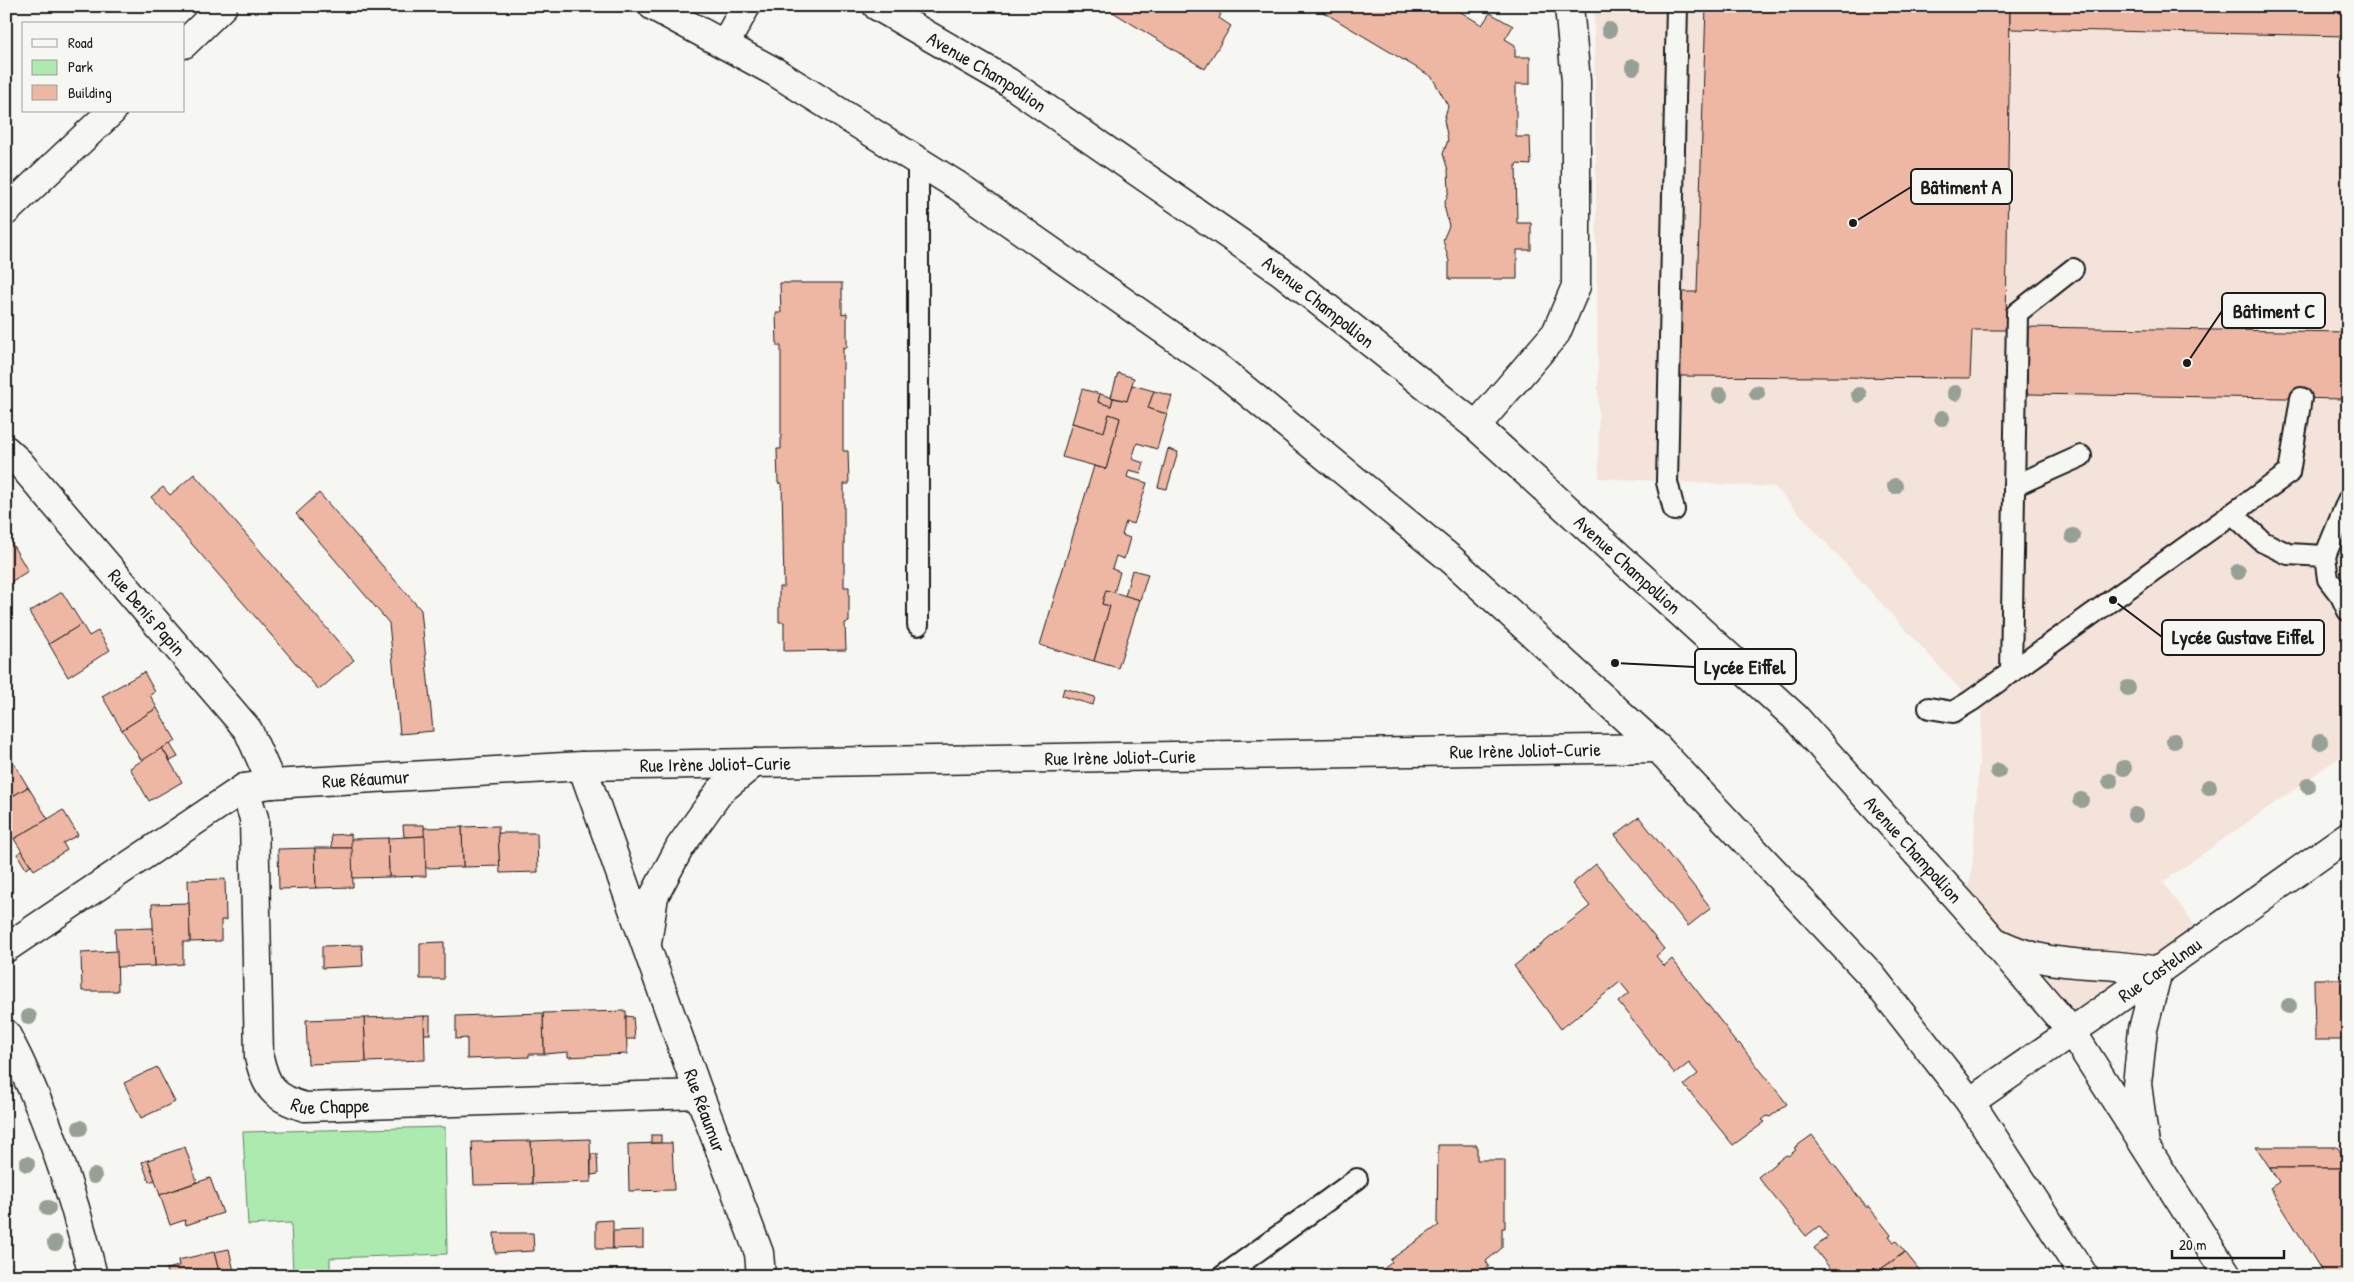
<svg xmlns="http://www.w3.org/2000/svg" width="2354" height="1282" font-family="'Patrick Hand',sans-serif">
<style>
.built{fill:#f4e3db}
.green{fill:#aceab0;stroke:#648366}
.building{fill:#eeb7a4;stroke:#1c1c1c}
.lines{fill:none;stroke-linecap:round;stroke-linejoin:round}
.service-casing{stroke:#1c1c1c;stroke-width:24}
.minor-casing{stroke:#1c1c1c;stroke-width:31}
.tertiary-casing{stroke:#1c1c1c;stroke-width:31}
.secondary-casing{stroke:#1c1c1c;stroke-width:31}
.primary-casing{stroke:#1c1c1c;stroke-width:31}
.service{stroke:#f6f6f2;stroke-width:20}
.minor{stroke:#f6f6f2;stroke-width:28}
.tertiary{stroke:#f6f6f2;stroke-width:28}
.secondary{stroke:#f6f6f2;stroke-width:28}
.primary{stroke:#f6f6f2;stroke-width:28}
.tree{fill:#96a094}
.labels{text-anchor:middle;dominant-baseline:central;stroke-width:4;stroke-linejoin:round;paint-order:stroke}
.street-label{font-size:19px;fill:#1c1c1c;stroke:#f6f6f2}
.leader{fill:none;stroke:#1c1c1c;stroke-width:2}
.callout-dot{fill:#1c1c1c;stroke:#f6f6f2;stroke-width:2}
.callout{fill:#f6f6f2;stroke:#1c1c1c;stroke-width:2}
.callout-label{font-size:20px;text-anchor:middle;font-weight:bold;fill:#1c1c1c}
</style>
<rect width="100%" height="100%" fill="#f6f6f2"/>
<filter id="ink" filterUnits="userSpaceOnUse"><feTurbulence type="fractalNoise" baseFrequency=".02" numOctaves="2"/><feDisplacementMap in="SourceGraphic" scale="10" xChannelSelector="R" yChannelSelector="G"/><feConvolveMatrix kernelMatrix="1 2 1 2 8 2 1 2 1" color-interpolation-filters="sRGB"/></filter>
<g filter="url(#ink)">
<path class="built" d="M 1594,6 L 2348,6 L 2348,751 L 2163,882 L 2204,938 L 2072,1032 L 1964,906 L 1972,871 L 1982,713 L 1775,487 L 1599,478 Z"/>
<path class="green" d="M 445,1127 L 447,1254 L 330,1258 L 330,1276 L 293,1276 L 291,1223 L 248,1225 L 243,1132 Z"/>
<g class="building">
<path d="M 1103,6 L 1213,6 L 1212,9 L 1221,14 L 1219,18 L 1231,26 L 1205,69 Z"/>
<path d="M 1313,6 L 1451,6 L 1482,25 L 1490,13 L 1513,26 L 1505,39 L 1515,45 L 1515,57 L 1530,57 L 1530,84 L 1516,84 L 1516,137 L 1530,137 L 1531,165 L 1516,164 L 1517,223 L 1531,223 L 1531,250 L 1517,250 L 1517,279 L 1449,279 L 1449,261 L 1443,240 L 1449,226 L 1444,205 L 1449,191 L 1448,170 L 1443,154 L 1448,140 L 1444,120 L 1448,106 L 1432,77 Z"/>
<path d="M 1706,6 L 2010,6 L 2006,330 L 1972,330 L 1970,378 L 1676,376 L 1678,292 L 1697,292 Z"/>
<path d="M 2010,6 L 2348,6 L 2348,36 L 2010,29 Z"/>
<path d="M 780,283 L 842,283 L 842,314 L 847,313 L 847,348 L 843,347 L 843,451 L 848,451 L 849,484 L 844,484 L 844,587 L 849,587 L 849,622 L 845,623 L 846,650 L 784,651 L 784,622 L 779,622 L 779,587 L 784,587 L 782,484 L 778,483 L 777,449 L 781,449 L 781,346 L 777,346 L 776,313 L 781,313 Z"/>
<path d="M 2028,327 L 2348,332 L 2348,399 L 2027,394 Z"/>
<path d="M 1118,373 L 1134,378 L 1127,401 L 1111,397 Z"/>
<path d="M 1132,385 L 1154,391 L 1148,408 L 1167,414 L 1157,449 L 1137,443 L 1132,459 L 1144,463 L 1141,473 L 1129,470 L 1127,477 L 1147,483 L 1134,524 L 1126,522 L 1122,535 L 1130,538 L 1124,559 L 1116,556 L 1112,569 L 1120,572 L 1114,593 L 1106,590 L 1102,604 L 1110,606 L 1094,661 L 1040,645 L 1094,466 L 1106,469 L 1120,418 L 1109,414 L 1104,432 L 1072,423 L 1082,389 L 1100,394 L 1098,402 L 1111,406 L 1113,398 L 1127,401 Z"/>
<path d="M 1154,391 L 1172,396 L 1167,414 L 1148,408 Z"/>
<path d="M 1100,394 L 1113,398 L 1111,406 L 1098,402 Z"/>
<path d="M 1109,414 L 1120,418 L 1106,469 L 1062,457 L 1072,423 L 1104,432 Z"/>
<path d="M 1168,449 L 1178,452 L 1167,489 L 1158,487 Z"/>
<path d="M 194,474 L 354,660 L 319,690 L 151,497 L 163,487 L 170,495 Z"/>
<path d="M 319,493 L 421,610 L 433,731 L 400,734 L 389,623 L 296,514 Z"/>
<path d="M 9,539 L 28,571 L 6,585 L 6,541 Z"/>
<path d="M 1132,570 L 1148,574 L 1140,600 L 1125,596 Z"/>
<path d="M 1106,590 L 1140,600 L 1118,668 L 1094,661 L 1110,606 L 1102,604 Z"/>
<path d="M 62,592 L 82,624 L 49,644 L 29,612 Z"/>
<path d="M 82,624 L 89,636 L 98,631 L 110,650 L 68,677 L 49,644 Z"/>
<path d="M 144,672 L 155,692 L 150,695 L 157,708 L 122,730 L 102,696 Z"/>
<path d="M 1064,688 L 1095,697 L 1093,705 L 1062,696 Z"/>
<path d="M 157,708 L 176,741 L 142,761 L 122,730 Z"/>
<path d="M 170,744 L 178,757 L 170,761 L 162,748 Z"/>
<path d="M 162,748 L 182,782 L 149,801 L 130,768 Z"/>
<path d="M 9,755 L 28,787 L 6,800 L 6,757 Z"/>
<path d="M 28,787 L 48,819 L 14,839 L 6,825 L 6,800 Z"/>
<path d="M 63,810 L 78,835 L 63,843 L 67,850 L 34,870 L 14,839 Z"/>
<path d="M 1639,817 L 1711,908 L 1688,926 L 1615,835 Z"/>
<path d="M 403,825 L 424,825 L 425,836 L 404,837 Z"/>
<path d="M 498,826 L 500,866 L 463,867 L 462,827 Z"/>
<path d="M 462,827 L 463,867 L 425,868 L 424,828 Z"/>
<path d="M 498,833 L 537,833 L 538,872 L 500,873 Z"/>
<path d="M 351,834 L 352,848 L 332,848 L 331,835 Z"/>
<path d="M 425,836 L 426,876 L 389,877 L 388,838 Z"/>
<path d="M 388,838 L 389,877 L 352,878 L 351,839 Z"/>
<path d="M 315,848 L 316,888 L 279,889 L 278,849 Z"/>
<path d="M 315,848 L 352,848 L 353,887 L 316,888 Z"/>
<path d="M 22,851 L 31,866 L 26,869 L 17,854 Z"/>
<path d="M 1596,864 L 1664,949 L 1656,956 L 1664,966 L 1672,959 L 1730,1033 L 1729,1034 L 1737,1044 L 1739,1043 L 1787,1104 L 1770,1117 L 1767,1116 L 1762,1120 L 1765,1122 L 1733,1145 L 1684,1085 L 1698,1074 L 1689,1063 L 1675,1074 L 1618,1002 L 1629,993 L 1620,982 L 1561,1029 L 1514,966 L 1590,906 L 1572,884 Z"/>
<path d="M 225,879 L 226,920 L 221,920 L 221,941 L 190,942 L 188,880 Z"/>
<path d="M 189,903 L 190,942 L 183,942 L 183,964 L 155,966 L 152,904 Z"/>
<path d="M 153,928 L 155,966 L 117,967 L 115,929 Z"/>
<path d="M 444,942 L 444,979 L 420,979 L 420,943 Z"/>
<path d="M 362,945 L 363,966 L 322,968 L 322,946 Z"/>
<path d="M 117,951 L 118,991 L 82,991 L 81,953 Z"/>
<path d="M 2314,979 L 2348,979 L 2348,1040 L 2315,1040 Z"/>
<path d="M 626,1011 L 627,1054 L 568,1057 L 568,1052 L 544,1054 L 543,1013 Z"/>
<path d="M 543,1013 L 544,1054 L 529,1054 L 529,1057 L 467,1059 L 467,1038 L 456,1039 L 456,1016 Z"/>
<rect x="424" y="1016" width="6" height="18"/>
<path d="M 424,1016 L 425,1060 L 366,1062 L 364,1018 Z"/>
<path d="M 626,1016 L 633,1017 L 635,1039 L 626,1039 Z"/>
<path d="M 364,1018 L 366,1062 L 308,1064 L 306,1020 Z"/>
<path d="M 157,1067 L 175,1102 L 141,1118 L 124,1083 Z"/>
<rect x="651" y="1135" width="10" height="8"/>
<path d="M 1812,1135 L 1866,1207 L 1869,1207 L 1891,1235 L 1889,1236 L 1894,1242 L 1896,1241 L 1905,1252 L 1871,1276 L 1836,1276 L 1814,1248 L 1828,1237 L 1819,1226 L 1806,1236 L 1758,1177 L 1786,1155 L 1788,1156 L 1796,1150 L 1794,1148 Z"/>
<path d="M 590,1139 L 591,1182 L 532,1184 L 531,1141 Z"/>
<path d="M 531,1141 L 532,1184 L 474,1185 L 472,1142 Z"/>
<path d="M 661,1143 L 672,1143 L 674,1190 L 629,1191 L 628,1144 Z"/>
<path d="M 1438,1145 L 1477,1145 L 1477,1160 L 1505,1160 L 1505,1228 L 1502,1228 L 1502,1248 L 1486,1261 L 1489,1266 L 1476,1276 L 1375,1276 L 1392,1262 L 1390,1260 L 1439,1225 L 1437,1223 Z"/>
<path d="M 185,1147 L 197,1182 L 160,1195 L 148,1160 Z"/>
<path d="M 2256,1147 L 2337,1147 L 2348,1163 L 2348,1168 L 2270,1168 Z"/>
<path d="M 591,1154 L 597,1154 L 598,1174 L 591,1175 Z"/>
<path d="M 148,1160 L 155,1180 L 149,1182 L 142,1162 Z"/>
<path d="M 2270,1168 L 2348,1168 L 2348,1276 L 2325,1276 L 2270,1188 L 2279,1182 Z"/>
<path d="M 210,1178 L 223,1213 L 186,1225 L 185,1220 L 170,1225 L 160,1195 Z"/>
<path d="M 613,1220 L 613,1249 L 596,1249 L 596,1221 Z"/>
<path d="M 643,1230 L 643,1248 L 613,1249 L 613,1231 Z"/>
<path d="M 494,1233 L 533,1233 L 534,1251 L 495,1253 Z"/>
<path d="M 229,1249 L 235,1276 L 220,1276 L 214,1252 Z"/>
<path d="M 214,1252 L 220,1276 L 168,1276 L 166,1269 L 179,1266 L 178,1260 Z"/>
<path d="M 1905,1252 L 1924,1276 L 1871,1276 Z"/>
</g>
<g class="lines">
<g class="service-casing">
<g id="service">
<path d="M 918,161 L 918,625"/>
<path d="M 2014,486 L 2081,456"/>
<path d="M 1674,510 L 1667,482 L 1677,6"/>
<path d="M 2233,514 L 2263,542 L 2288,554 L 2325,556 L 2328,579 L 2341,596 L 2348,611"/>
<path d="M 2325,556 L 2348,500"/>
<path d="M 2011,673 L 2017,313 L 2073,269"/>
<path d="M 1929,708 L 1953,712 L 1971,701 L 2289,473 L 2301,398"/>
<path d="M 1223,1276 L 1357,1179"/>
</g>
</g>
<g class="minor-casing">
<g id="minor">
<path d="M 184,44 L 223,6"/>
<path d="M 6,211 L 112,111"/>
<path d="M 1476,426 L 1556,333 L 1576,286 L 1576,81 L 1569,6"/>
<path id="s1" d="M 6,450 L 19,462 L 248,730 L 272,784"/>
<path id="s2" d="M 582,766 L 699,1094 L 759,1253 L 761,1276"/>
<path id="s3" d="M 244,788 L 254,818 L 259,1057 C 266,1088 274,1098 305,1107 L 699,1094"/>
<path d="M 647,943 L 654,896 L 680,847 L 720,791 L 754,763"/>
<path id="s4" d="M 6,948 L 244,788 L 272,784 L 582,766 L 1658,748"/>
</g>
</g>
<g class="tertiary-casing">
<g id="tertiary">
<path d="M 725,44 L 746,6"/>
<path id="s5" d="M 1970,1102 L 2107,1007 L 2348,836"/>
<path d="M 2145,1145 L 2137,1084 L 2143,1029 L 2158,971"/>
</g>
</g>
<g class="secondary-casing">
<path id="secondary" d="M 6,1034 C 46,1110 73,1192 93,1276"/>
</g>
<g class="primary-casing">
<g id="primary">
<path d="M 653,6 L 775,72 L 958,186 L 1221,370 L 1452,560 L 1658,748 L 1871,975 L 1970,1102 L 2084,1276"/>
<path id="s6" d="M 877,6 L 1008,82 L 1282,272 L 1476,426 L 1795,717 L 1964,906 L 2072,1032 L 2228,1276"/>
<path d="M 1998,943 C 2055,971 2101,960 2158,971"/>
</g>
</g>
<use href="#service" class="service"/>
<use href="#minor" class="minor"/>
<use href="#tertiary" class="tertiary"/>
<use href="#secondary" class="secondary"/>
<use href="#primary" class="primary"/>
</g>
<g class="tree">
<circle cx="1609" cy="30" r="8"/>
<circle cx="1633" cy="67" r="8"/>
<circle cx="1757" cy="393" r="8"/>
<circle cx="1955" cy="393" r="8"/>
<circle cx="1720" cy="395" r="8"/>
<circle cx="1859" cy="395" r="8"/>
<circle cx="1942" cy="418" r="8"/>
<circle cx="1895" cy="486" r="8"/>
<circle cx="2073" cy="536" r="8"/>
<circle cx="2238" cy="572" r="8"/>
<circle cx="2169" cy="648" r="8"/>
<circle cx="2128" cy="688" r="8"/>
<circle cx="2174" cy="741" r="8"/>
<circle cx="2320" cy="742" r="8"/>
<circle cx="2124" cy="768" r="8"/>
<circle cx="1998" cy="771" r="8"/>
<circle cx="2110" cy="781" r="8"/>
<circle cx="2308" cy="786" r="8"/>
<circle cx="2209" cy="787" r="8"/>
<circle cx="2081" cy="800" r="8"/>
<circle cx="2135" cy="815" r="8"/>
<circle cx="2289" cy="1006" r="8"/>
<circle cx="29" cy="1017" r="8"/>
<circle cx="80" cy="1128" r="8"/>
<circle cx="27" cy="1164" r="8"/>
<circle cx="94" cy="1176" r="8"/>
<circle cx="48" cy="1208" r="8"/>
<circle cx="55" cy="1243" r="8"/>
</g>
</g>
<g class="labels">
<g class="street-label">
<text stroke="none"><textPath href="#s6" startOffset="128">Avenue Champollion</textPath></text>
<text stroke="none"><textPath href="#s6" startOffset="532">Avenue Champollion</textPath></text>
<text stroke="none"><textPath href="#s6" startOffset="938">Avenue Champollion</textPath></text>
<text stroke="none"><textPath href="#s1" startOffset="215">Rue Denis Papin</textPath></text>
<text stroke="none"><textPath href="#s4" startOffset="1569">Rue Irène Joliot-Curie</textPath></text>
<text stroke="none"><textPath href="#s4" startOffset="1164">Rue Irène Joliot-Curie</textPath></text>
<text stroke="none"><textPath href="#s4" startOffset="759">Rue Irène Joliot-Curie</textPath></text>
<text stroke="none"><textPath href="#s4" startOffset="409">Rue Réaumur</textPath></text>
<text stroke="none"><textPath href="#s6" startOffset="1342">Avenue Champollion</textPath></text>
<text stroke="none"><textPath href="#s5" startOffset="231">Rue Castelnau</textPath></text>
<text stroke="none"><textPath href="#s3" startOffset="369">Rue Chappe</textPath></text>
<text stroke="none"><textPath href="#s2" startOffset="366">Rue Réaumur</textPath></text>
</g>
</g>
<path class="leader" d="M1853 223L1911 187M2187 363L2222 311M2113 600L2162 637M1615 663L1695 667"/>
<g class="callout-dot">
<circle cx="1853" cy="223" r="5"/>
<circle cx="2187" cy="363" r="5"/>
<circle cx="2113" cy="600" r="5"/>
<circle cx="1615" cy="663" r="5"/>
</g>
<g class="callout">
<rect x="1911" y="169" width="101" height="35" rx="5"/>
<rect x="2222" y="293" width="103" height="35" rx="5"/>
<rect x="2162" y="620" width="162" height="35" rx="5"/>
<rect x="1695" y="649" width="101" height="35" rx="5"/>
</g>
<g class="callout-label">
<text x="1961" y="194">Bâtiment A</text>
<text x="2274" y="318">Bâtiment C</text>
<text x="2243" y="644">Lycée Gustave Eiffel</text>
<text x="1745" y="674">Lycée Eiffel</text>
</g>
<rect width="2354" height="1282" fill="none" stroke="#f6f6f2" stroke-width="25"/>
<rect x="12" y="12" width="2329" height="1257" fill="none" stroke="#1c1c1c" stroke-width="2" filter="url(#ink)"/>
<rect x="22" y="22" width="162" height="90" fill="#f6f6f2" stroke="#9f9f9c"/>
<rect x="32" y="39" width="25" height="8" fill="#f6f6f2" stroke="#9f9f9c"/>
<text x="68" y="48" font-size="15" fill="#1c1c1c">Road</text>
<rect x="32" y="60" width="25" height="15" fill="#aceab0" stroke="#9f9f9c"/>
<text x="68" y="72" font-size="15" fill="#1c1c1c">Park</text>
<rect x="32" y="85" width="25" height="15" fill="#eeb7a4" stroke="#9f9f9c"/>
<text x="68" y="98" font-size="15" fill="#1c1c1c">Building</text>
<path d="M2172 1250v8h112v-8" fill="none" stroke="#1c1c1c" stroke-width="2.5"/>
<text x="2179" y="1250" font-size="15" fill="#1c1c1c" stroke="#f6f6f2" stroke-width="4" paint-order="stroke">20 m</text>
</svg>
